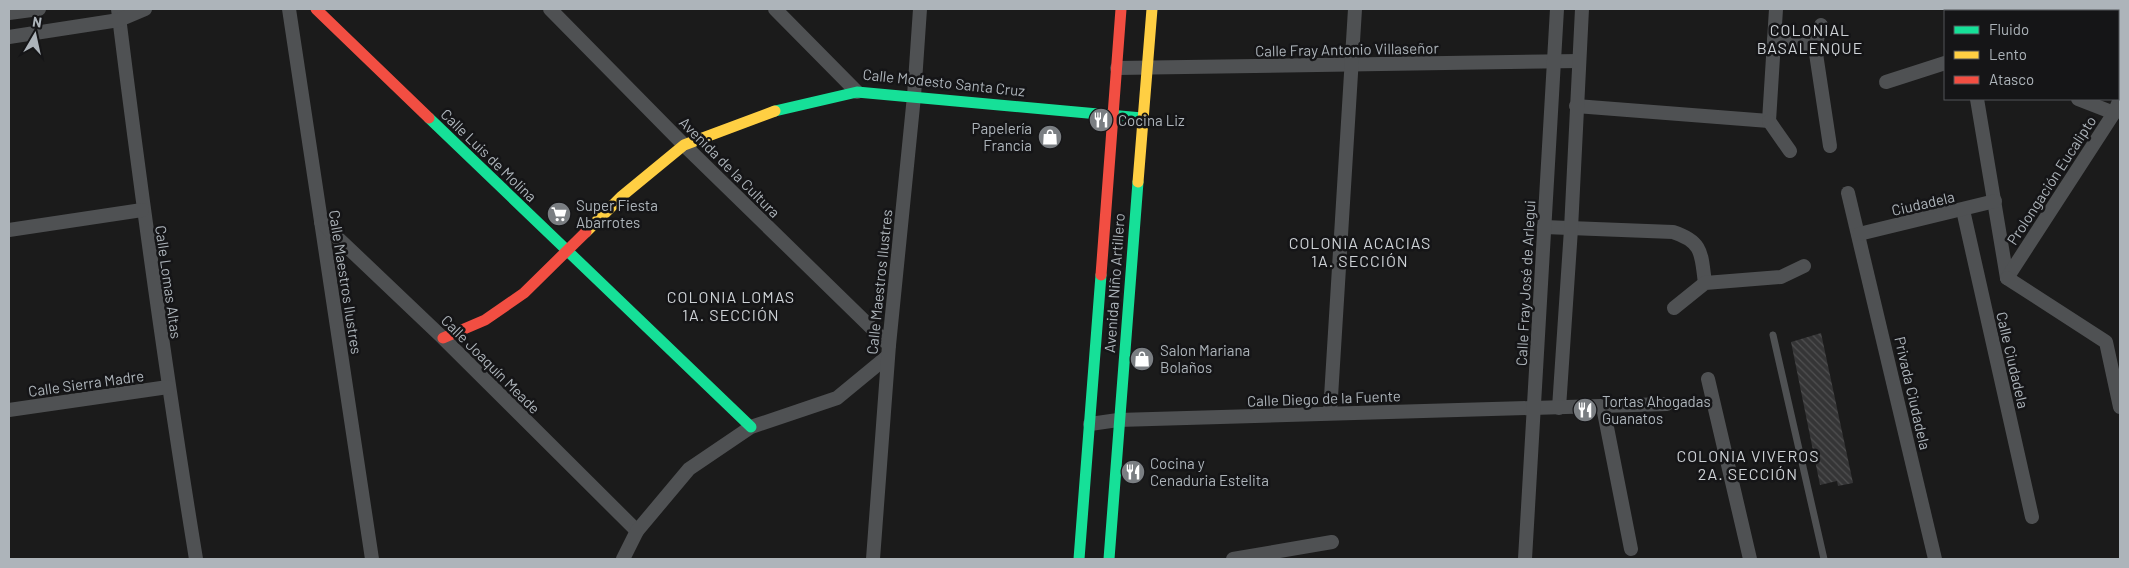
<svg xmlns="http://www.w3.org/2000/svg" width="2129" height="568" font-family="Barlow,sans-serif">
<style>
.building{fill:url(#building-back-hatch)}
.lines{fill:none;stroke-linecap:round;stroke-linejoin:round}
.lane{stroke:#4f5153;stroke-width:7}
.street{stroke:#4f5153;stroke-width:14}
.fast{stroke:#16e098;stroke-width:11}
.slow{stroke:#ffcf43;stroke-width:11}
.jam{stroke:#f24e42;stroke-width:11}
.labels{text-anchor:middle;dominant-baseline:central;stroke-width:5;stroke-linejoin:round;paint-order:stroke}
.street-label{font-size:15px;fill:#adb4ba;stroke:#151517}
.poi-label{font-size:15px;fill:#adb4ba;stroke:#151517;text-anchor:start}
.neighbourhood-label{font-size:16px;letter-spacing:1px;fill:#ced2d6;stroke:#151517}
</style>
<defs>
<pattern id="building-back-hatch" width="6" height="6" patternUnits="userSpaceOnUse" patternTransform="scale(1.25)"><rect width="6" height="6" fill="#353536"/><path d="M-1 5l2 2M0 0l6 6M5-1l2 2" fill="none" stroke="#505051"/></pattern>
</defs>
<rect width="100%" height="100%" fill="#1b1b1b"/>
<path class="building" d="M 1821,333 L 1853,483 L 1838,486 L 1837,481 L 1820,485 L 1791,342 Z"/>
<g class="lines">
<path class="lane" d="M 1773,335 L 1824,559"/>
<g class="street">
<path d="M 118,9 C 141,193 166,376 196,559"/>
<path d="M 289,9 L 372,559"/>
<path d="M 550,9 L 684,145 L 889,345"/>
<path d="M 775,9 L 857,92"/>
<path d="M 1972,11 L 1972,9"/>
<path d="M 9,13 L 39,9"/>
<path d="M 1821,25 L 1815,47 L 1830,146"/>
<path d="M 9,37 L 119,20 L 145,9"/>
<path d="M 1774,40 L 1815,47"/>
<path d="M 1117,68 L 1579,61"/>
<path d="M 1886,82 L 1945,63"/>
<path d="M 1977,99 L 2007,278"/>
<path d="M 2078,99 L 2114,113"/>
<path d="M 1576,106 L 1769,121"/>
<path d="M 1769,121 L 1776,9"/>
<path d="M 1769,121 L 1790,151"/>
<path d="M 1848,193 L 1935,559"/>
<path d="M 1963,210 L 2032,517"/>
<path d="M 321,222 L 443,338 L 637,531"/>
<path d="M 1544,227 L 1673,232 C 1704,242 1701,255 1705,283"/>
<path d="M 9,230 L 142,210"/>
<path d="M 1859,234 L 1995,201"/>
<path d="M 2007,278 L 2114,113 L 2120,99"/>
<path d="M 2007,278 L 2106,342 L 2120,407"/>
<path d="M 1674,308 L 1705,283 L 1781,277 L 1804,266"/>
<path d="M 1708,379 L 1750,559"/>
<path d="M 1603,407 L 1631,549"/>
<path d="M 1559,408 L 1571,229 L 1582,9"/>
<path d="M 9,410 L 168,387"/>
<path d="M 1330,413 L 1355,9"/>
<path d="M 1090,424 L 1118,420 L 1667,404"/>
<path d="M 623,559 L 637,531 L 689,469 L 751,427 L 837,398 L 888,356"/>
<path d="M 873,559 L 889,345 L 914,96 L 920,9"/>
<path d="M 1233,559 L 1332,542"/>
<path d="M 1525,559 L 1557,9"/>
</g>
<g class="fast">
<path d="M 775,111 L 857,92 L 1142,118"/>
<path d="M 429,118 L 751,427"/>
<path d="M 1079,559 L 1101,275"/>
<path d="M 1109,559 L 1138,182"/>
</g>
<g class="slow">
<path d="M 1138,182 L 1152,9"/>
<path d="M 586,232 L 622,196 L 684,145 L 775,111"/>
</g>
<g class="jam">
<path d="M 316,9 L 429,118"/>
<path d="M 1101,275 L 1121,9"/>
<path d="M 443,338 L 485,320 L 524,293 L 586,232"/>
</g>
</g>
<defs>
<g id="restaurant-disc" transform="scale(1.25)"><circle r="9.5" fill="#7a7e82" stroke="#151517"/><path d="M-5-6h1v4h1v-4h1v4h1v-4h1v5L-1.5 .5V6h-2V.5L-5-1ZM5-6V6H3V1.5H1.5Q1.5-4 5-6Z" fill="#fff"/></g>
<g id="shop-disc" transform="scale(1.25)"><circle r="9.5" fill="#7a7e82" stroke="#151517"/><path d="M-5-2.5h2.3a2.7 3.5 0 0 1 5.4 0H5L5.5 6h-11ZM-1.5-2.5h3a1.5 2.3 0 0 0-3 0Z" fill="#fff"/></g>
<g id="supermarket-disc" transform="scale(1.25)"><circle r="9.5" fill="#7a7e82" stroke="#151517"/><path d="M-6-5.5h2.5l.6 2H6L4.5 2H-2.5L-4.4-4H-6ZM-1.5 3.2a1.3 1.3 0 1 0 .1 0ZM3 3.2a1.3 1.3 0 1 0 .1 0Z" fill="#fff"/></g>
</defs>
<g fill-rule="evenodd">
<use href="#restaurant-disc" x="1101" y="120"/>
<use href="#shop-disc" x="1050" y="137"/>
<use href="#supermarket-disc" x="559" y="214"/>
<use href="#shop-disc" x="1142" y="359"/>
<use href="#restaurant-disc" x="1585" y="410"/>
<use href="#restaurant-disc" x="1133" y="472"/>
</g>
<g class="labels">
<g class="street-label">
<text transform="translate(1347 49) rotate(-1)">Calle Fray Antonio Villaseñor</text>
<text transform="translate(944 82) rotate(6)">Calle Modesto Santa Cruz</text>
<text transform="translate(489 155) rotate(44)">Calle Luis de Molina</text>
<text transform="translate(730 167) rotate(45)">Avenida de la Cultura</text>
<text transform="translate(2051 180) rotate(-57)">Prolongación Eucalipto</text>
<text transform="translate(1923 203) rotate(-13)">Ciudadela</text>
<text transform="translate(169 282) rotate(82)">Calle Lomas Altas</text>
<text transform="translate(346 282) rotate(81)">Calle Maestros Ilustres</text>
<text transform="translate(879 282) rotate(-84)">Calle Maestros Ilustres</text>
<text transform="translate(1114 283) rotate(-86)">Avenida Niño Artillero</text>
<text transform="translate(1525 283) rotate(-87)">Calle Fray José de Arlegui</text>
<text transform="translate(2013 360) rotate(77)">Calle Ciudadela</text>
<text transform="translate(491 364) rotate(45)">Calle Joaquín Meade</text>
<text transform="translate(86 383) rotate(-8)">Calle Sierra Madre</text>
<text transform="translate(1913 393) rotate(77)">Privada Ciudadela</text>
<text transform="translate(1324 398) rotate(-2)">Calle Diego de la Fuente</text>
</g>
<g class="poi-label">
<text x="1118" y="120">Cocina Liz</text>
<text x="1032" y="128" text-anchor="end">Papelería<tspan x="1032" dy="17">Francia</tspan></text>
<text x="576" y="205">Super Fiesta<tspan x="576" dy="17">Abarrotes</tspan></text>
<text x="1160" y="350">Salon Mariana<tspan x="1160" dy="17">Bolaños</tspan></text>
<text x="1602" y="401">Tortas Ahogadas<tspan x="1602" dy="17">Guanatos</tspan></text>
<text x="1150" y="463">Cocina y<tspan x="1150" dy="17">Cenaduria Estelita</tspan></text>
</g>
<g class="neighbourhood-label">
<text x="1810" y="29">COLONIAL<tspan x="1810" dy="18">BASALENQUE</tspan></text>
<text x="1360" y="242">COLONIA ACACIAS<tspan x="1360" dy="18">1A. SECCIÓN</tspan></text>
<text x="731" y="296">COLONIA LOMAS<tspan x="731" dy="18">1A. SECCIÓN</tspan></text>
<text x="1748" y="455">COLONIA VIVEROS<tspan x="1748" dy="18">2A. SECCIÓN</tspan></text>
</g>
</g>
<rect width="2129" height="568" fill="none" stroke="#adb4ba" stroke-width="20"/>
<rect x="1944" y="10" width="175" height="90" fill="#151517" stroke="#525558"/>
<rect x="1954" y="26" width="25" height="8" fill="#16e098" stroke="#525558"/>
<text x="1989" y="35" font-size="15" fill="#adb4ba">Fluido</text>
<rect x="1954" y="51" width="25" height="8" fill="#ffcf43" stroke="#525558"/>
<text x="1989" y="60" font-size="15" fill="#adb4ba">Lento</text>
<rect x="1954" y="76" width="25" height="8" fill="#f24e42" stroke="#525558"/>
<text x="1989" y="85" font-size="15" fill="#adb4ba">Atasco</text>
<g transform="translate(35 35) rotate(9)" stroke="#151517" stroke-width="4" paint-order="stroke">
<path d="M0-4L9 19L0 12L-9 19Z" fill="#adb4ba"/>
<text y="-8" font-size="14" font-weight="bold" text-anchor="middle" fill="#adb4ba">N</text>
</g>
</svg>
